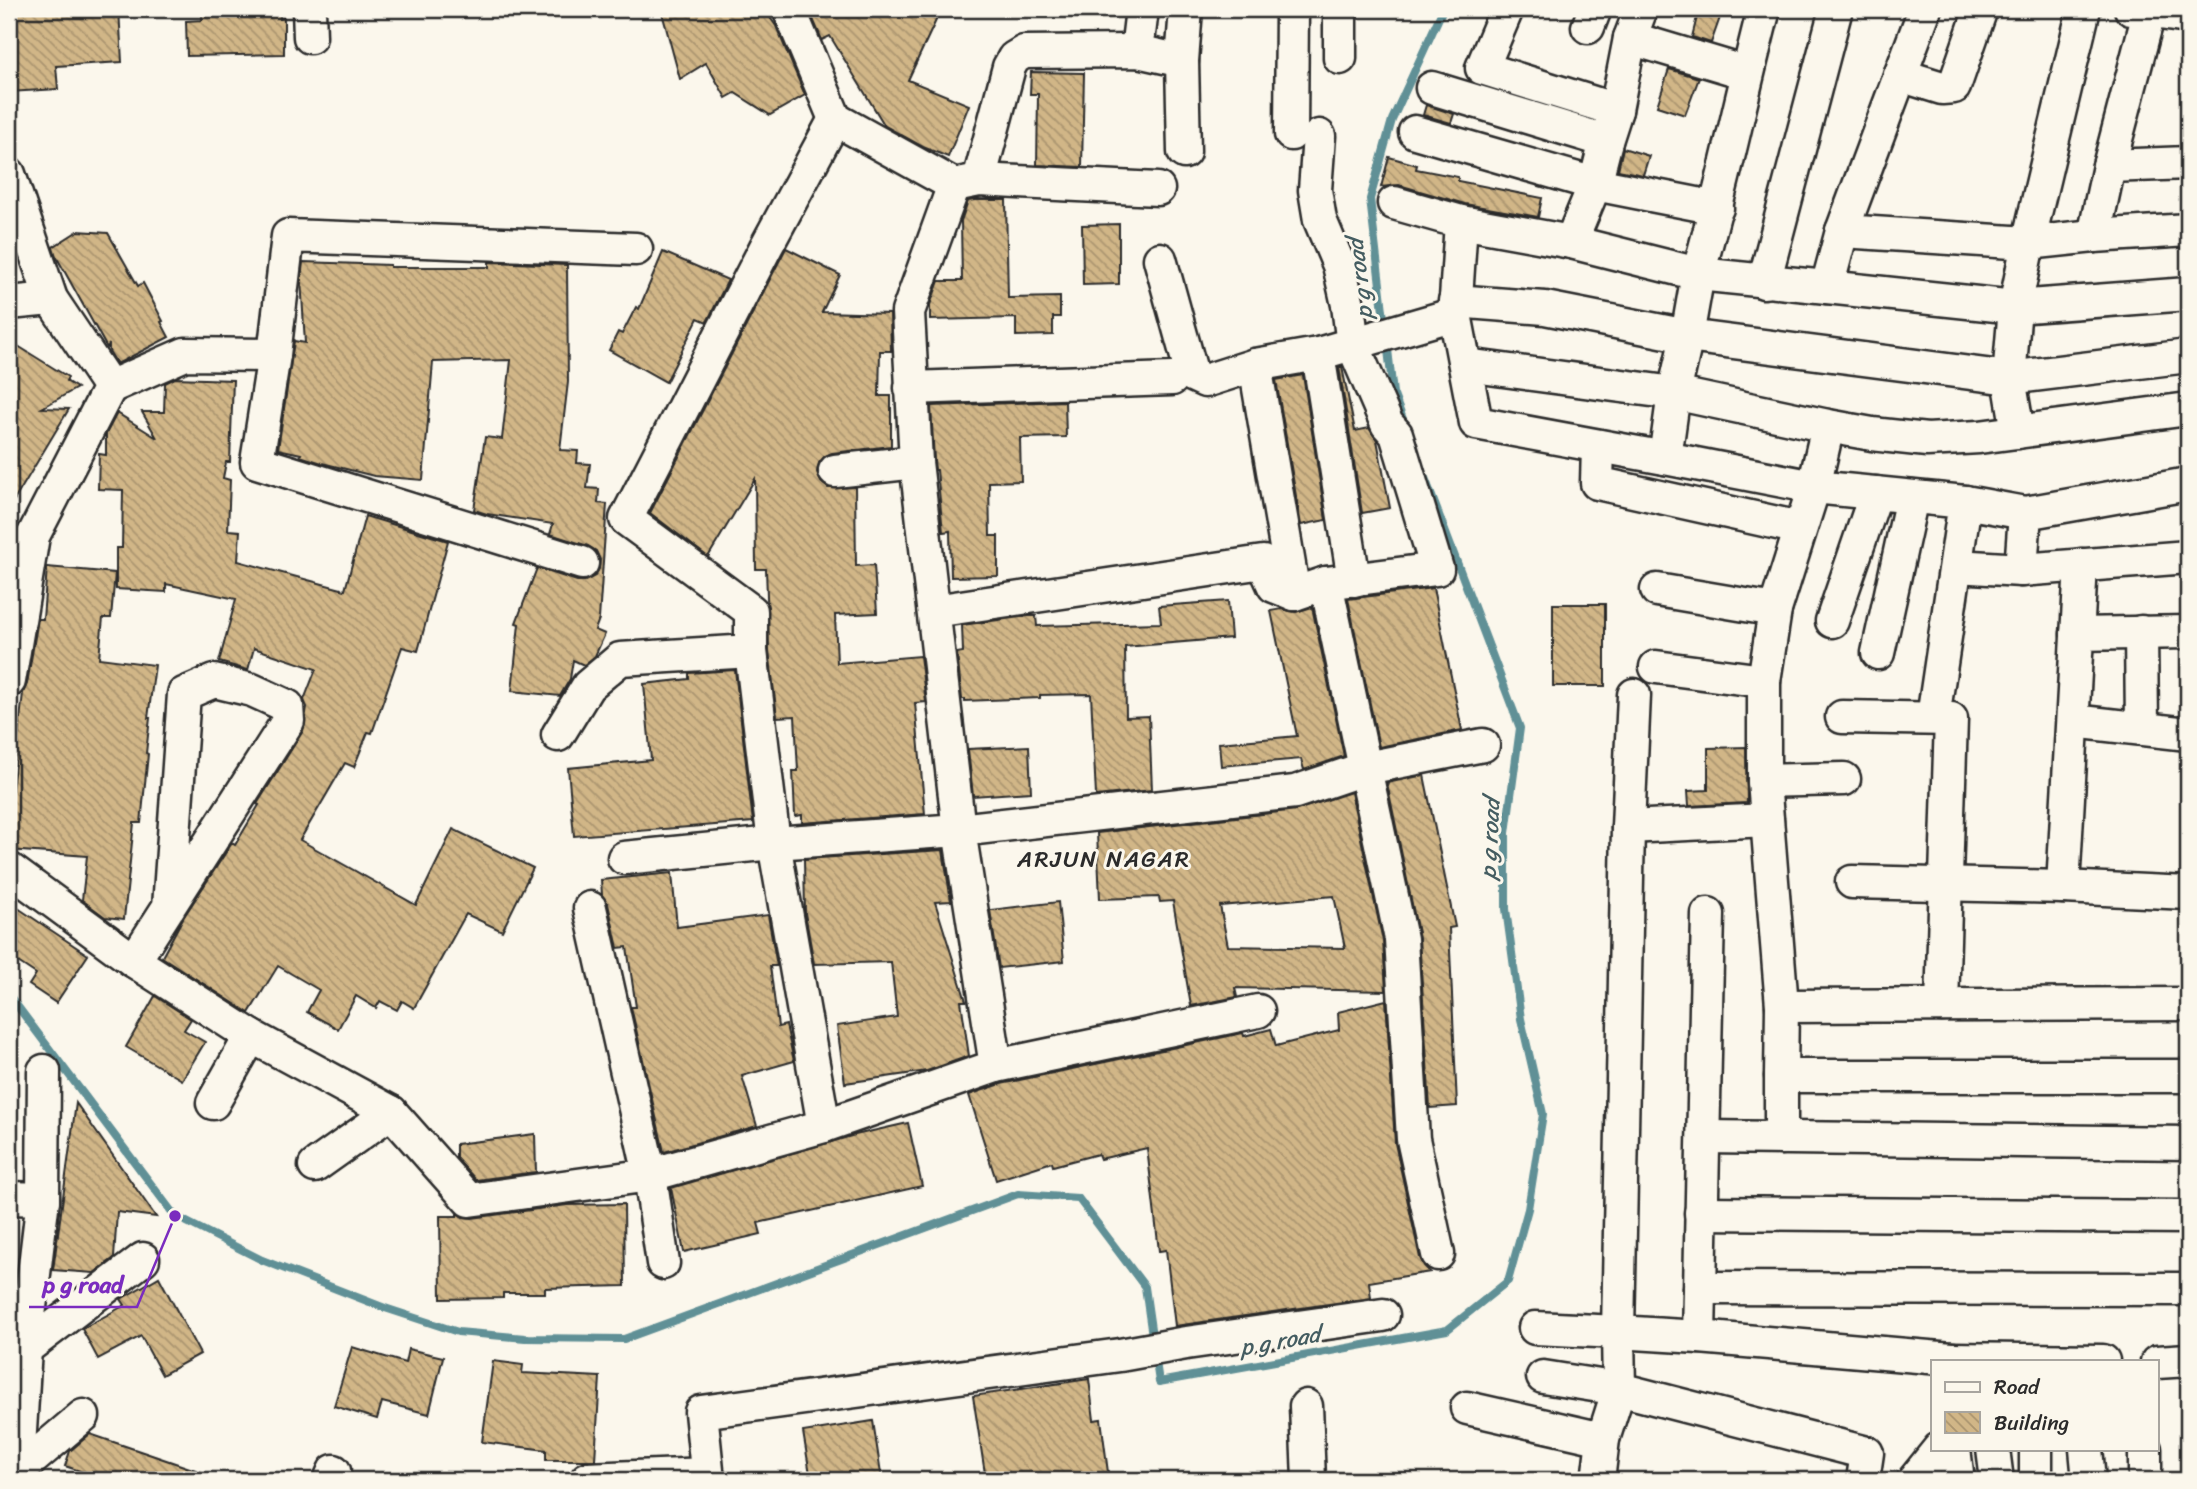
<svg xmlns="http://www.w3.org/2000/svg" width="2197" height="1489" font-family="Sriracha,sans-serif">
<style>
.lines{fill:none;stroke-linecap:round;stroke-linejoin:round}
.stream{stroke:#609096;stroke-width:8}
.building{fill:url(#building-back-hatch);stroke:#2b2b2b;stroke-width:2;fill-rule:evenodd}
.minor-casing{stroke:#2b2b2b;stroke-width:37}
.minor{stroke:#fbf7ec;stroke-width:32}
.labels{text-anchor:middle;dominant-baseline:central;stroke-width:6;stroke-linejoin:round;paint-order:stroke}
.water-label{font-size:23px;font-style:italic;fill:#455d61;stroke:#fbf7ec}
.neighbourhood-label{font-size:23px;letter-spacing:2px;fill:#2b2b2b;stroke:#fbf7ec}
.leader{fill:none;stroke:#7b2cbf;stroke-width:2.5}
.callout-dot{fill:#7b2cbf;stroke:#fbf7ec;stroke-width:2.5}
.callout-label{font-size:23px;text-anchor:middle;font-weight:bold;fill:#7b2cbf;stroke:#fbf7ec;stroke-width:6;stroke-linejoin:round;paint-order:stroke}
</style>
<defs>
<pattern id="building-back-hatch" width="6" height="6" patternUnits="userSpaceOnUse" patternTransform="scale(1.75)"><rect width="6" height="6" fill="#d1b687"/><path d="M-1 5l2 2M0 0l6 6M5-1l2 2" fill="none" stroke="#aa946f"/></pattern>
</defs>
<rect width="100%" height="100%" fill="#fbf7ec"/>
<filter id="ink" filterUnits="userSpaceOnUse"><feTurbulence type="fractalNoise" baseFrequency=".0143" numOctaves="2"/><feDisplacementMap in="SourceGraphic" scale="14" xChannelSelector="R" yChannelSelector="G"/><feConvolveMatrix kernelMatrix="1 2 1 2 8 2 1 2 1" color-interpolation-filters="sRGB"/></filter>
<g filter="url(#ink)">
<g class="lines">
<g class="stream">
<path d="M 1385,328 L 1370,199 L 1392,120 L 1443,9"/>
<path d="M 1387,341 L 1393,393 L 1406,427"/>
<path d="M 9,995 L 175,1216 L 262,1260 L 385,1308 L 458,1332 L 525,1338 L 624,1339 L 1018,1194 L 1078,1198 L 1145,1287 L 1153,1343"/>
<path d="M 1155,1355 L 1159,1382 L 1447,1330 L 1508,1281 L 1528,1209 L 1543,1114 L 1521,1019 L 1506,909 L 1506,833 L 1520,728 L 1425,478"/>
</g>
</g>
<g class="building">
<path d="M 9,9 L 119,9 L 122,62 L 56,66 L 58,89 L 9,92 Z"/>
<path d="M 202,9 L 280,9 L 280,19 L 284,18 L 284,54 L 187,56 L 186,21 L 202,20 Z"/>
<path d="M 661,9 L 764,9 L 776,26 L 805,95 L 770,115 L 735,93 L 726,98 L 706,63 L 680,79 Z"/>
<path d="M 816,9 L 927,9 L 938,16 L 908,80 L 969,105 L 948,157 L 923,147 L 885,126 L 830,36 L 822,40 L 810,12 Z"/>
<path d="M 1699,9 L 1723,9 L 1711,43 L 1692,37 Z"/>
<path d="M 1669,69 L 1699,78 L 1685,115 L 1657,106 Z"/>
<path d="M 1031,72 L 1084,73 L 1082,167 L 1037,165 L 1038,94 L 1030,94 Z"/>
<path d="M 1426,105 L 1454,114 L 1451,123 L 1423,115 Z"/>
<path d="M 1623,148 L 1649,156 L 1643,175 L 1618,170 Z"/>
<path d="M 1389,157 L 1417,165 L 1416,169 L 1458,177 L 1458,181 L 1542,198 L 1538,217 L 1465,204 L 1399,185 L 1381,187 Z"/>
<path d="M 975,200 L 1006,200 L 1008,298 L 1060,297 L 1060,317 L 1053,317 L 1053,335 L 1016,336 L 1016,318 L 930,320 L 930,305 L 939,281 L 962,281 L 961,221 L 968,201 Z"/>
<path d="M 1119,224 L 1119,284 L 1083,285 L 1082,225 Z"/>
<path d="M 78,231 L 108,233 L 138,286 L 143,283 L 163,321 L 161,322 L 169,337 L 117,364 L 109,351 L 109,344 L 107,348 L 56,256 L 53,247 Z"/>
<path d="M 786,248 L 840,275 L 822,312 L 890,314 L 891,351 L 880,351 L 879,396 L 891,396 L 891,446 L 832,453 L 825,456 L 819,463 L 817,472 L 821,482 L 828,488 L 855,487 L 856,566 L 874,565 L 877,613 L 835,615 L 837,663 L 920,656 L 926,702 L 915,703 L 925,814 L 802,823 L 802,815 L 795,816 L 793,771 L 798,771 L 795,716 L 777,717 L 769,650 L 766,569 L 756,569 L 755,479 L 708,557 L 650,513 Z"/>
<path d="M 663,252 L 728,280 L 707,322 L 698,318 L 666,382 L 609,350 L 618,332 L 622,334 L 636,307 L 639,309 Z"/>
<path d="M 303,262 L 390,265 L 390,267 L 489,267 L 489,262 L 567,265 L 568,382 L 560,450 L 578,451 L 577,463 L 590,464 L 587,488 L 599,489 L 598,503 L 607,504 L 599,619 L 595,630 L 605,634 L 595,656 L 584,665 L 573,660 L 570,679 L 560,696 L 512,691 L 519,624 L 516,623 L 537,568 L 577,581 L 585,581 L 595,576 L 599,569 L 600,560 L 596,551 L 588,546 L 550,534 L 553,524 L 487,514 L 474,510 L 485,437 L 502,439 L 511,360 L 433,362 L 423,480 L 374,476 L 322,463 L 300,456 L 301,454 L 278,449 L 294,341 L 305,343 L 301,279 Z"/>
<path d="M 18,346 L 68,377 L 66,381 L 77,388 L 42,408 L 69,409 L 9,509 L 9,361 Z"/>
<path d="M 1339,367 L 1342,367 L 1355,431 L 1369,428 L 1377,440 L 1390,508 L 1362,513 Z"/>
<path d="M 1303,375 L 1326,520 L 1301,525 L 1276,380 Z"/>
<path d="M 175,378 L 233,380 L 230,462 L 226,462 L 223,478 L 230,480 L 228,530 L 240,531 L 238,561 L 345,590 L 365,516 L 448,541 L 418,651 L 402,647 L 372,733 L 368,732 L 354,767 L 345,763 L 300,840 L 416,905 L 453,829 L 533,868 L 502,931 L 466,914 L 414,1008 L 402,1001 L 397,1010 L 380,1001 L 376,1008 L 356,996 L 338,1029 L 307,1012 L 319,990 L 278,966 L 249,1013 L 162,957 L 183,918 L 232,843 L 235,845 L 259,805 L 257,804 L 303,731 L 307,707 L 304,700 L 316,669 L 254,648 L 248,670 L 219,662 L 236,599 L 166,584 L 166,592 L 116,589 L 116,548 L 122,548 L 123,490 L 98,489 L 99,454 L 106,455 L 106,434 L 117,413 L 157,438 L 142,412 L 164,412 L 165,383 Z"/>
<path d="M 1065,401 L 1066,437 L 1020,438 L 1021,481 L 989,482 L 990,536 L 998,536 L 998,576 L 951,577 L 950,531 L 943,532 L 937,470 L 935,470 L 934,460 L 931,406 Z"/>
<path d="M 47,567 L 115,573 L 111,618 L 103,618 L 99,658 L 155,665 L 148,718 L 150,718 L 146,753 L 148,754 L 141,823 L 134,823 L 124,919 L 105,917 L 82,900 L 87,856 L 9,850 L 9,791 L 12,791 L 23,693 L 27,684 L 38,619 L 43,619 Z"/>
<path d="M 1433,588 L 1462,730 L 1379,747 L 1348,599 Z"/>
<path d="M 1228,601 L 1231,638 L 1125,647 L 1126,717 L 1149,716 L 1152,790 L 1096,796 L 1091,694 L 1040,695 L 1040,698 L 965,701 L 965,699 L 962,699 L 957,653 L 963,652 L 962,625 L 1028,616 L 1036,616 L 1037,626 L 1161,623 L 1159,606 Z"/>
<rect x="1553" y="604" width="52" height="82"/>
<path d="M 1312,607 L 1344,756 L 1304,770 L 1301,759 L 1221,766 L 1219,743 L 1297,736 L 1271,611 L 1282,609 L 1296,612 Z"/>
<path d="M 735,670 L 753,822 L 574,836 L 568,768 L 651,760 L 644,684 L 689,679 L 689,673 Z"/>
<path d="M 1029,746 L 1031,792 L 973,796 L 968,749 Z"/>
<path d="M 1746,747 L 1747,803 L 1689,806 L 1688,791 L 1708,790 L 1708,748 Z"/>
<path d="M 1424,775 L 1455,927 L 1449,928 L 1457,1106 L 1430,1108 L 1419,938 L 1387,783 Z"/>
<path d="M 1351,792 L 1383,941 L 1386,991 L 1235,988 L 1237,997 L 1191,1006 L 1173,901 L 1160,902 L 1159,897 L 1100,899 L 1097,833 L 1297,810 ZM 1334,896 L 1345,948 L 1228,946 L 1220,906 Z"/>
<path d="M 943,850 L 951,901 L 935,902 L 966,1001 L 961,1001 L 969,1056 L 927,1071 L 845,1083 L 837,1026 L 897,1017 L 891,962 L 814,964 L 805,913 L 804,859 Z"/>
<path d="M 672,873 L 677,927 L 768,915 L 777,966 L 770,966 L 778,1027 L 786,1025 L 794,1061 L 742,1076 L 757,1126 L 664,1152 L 631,1007 L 636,1007 L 627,947 L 618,948 L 608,904 L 602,895 L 601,880 Z"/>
<path d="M 9,902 L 88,955 L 56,1003 L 29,985 L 36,974 L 9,956 Z"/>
<path d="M 1058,902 L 1064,961 L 999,968 L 990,910 Z"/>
<path d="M 155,996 L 191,1019 L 184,1030 L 205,1042 L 182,1080 L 126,1047 Z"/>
<path d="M 1386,1000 L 1395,1143 L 1420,1258 L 1424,1266 L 1430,1272 L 1369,1282 L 1371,1298 L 1175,1326 L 1166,1250 L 1159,1251 L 1147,1148 L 1100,1159 L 1098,1154 L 1053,1166 L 1052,1162 L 996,1180 L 969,1095 L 1001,1084 L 1243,1033 L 1244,1036 L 1271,1029 L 1276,1046 L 1339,1030 L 1338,1012 Z"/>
<path d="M 76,1103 L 156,1217 L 117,1212 L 114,1258 L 94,1273 L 53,1270 Z"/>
<path d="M 908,1123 L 922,1186 L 758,1223 L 761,1234 L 684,1252 L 671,1188 L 855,1135 Z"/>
<path d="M 535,1134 L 536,1172 L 476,1180 L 456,1158 L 456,1144 Z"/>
<path d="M 624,1204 L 625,1286 L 545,1288 L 545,1293 L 503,1293 L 503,1298 L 441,1299 L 440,1216 L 457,1216 L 457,1213 L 463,1217 L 472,1218 L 567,1205 Z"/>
<path d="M 159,1277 L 200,1354 L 162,1375 L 141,1336 L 98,1359 L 82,1329 L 125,1305 L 121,1299 Z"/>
<path d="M 352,1347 L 405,1363 L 408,1349 L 443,1357 L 429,1414 L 382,1402 L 377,1419 L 334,1406 Z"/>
<path d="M 493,1361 L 523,1365 L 522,1373 L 600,1377 L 595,1460 L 546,1460 L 546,1450 L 482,1442 Z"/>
<path d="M 1089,1379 L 1094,1420 L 1101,1419 L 1109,1480 L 986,1480 L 973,1396 Z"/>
<path d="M 873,1421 L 882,1480 L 811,1480 L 803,1432 Z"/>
<path d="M 90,1434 L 216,1477 L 215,1480 L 107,1480 L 65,1466 L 70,1451 Z"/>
</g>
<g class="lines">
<g class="minor-casing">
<g id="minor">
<path d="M 309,9 L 310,37"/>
<path d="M 789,9 L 835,119 L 954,185 L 979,180 L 1158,189"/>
<path d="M 1507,9 L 1482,68 L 1616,110"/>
<path d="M 2131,9 L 2188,17"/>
<path d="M 1588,27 L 1595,9"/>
<path d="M 1630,38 L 1747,73"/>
<path d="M 1137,51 L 1142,9"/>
<path d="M 1340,58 L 1340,9"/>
<path d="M 1900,75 L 1942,88 L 1954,87 L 1981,9"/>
<path d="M 1432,88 L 1606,141"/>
<path d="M 1415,132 L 1595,184 L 1717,208"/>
<path d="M 1291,134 L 1292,9"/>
<path d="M 1184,152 L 1182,61 L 1186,9"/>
<path d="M 2109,166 L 2188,163"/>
<path d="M 9,174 L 51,299 L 110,387 L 33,536 L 9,681"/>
<path d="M 979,180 L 1009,67 L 1014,58 L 1024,52 L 1137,51 L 1182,61"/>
<path d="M 1394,203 L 1461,222 L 1571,242 L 1698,274 C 1723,187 1741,97 1764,9"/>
<path d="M 1461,222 L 1455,314 L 1476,423 L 1665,458 L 1674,393 L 1687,336 L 1698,274 L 1827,287 L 1842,231 L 1925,9"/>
<path d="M 1842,231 L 2028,243 L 2094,236 L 2188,230"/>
<path d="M 2094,236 L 2109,166 L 2150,9"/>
<path d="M 1571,242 L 1595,184 L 1606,141 L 1616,110 L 1630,38 L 1641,9"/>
<path d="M 1160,259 L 1192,375 L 1205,381 L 1255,365 L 1318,354 L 1455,314"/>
<path d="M 1764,282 L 1836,9"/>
<path d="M 1827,287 L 2015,307 L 2188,294"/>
<path d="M 1455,301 L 1545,308 L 1687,336 L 2009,378 L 2188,356"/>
<path d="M 9,303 L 51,299"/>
<path d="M 1318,354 L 1354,580"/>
<path d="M 1255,365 L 1294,594"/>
<path d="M 1466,365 L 1674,393 L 1828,426 L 1872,434 L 1927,440 L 1979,437 L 2188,409"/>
<path d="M 110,387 L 185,354 L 274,355"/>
<path d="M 911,388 L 1172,379"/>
<path d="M 2018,432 L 2009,378 L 2015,307 L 2028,243 L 2084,9"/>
<path d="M 1598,446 L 1597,483 L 1800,528"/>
<path d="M 1665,458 L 1814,487 L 1965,502 L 1933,718"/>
<path d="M 835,471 L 916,462"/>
<path d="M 1965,502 L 2025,513"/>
<path d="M 582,563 L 257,462 L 274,355 L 288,236 L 636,249"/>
<path d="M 1956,566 L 2021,570 L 2188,557"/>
<path d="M 2021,570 L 2025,513 L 2188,484"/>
<path d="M 1326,583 L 1401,939 L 1413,1139 L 1438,1254"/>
<path d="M 1657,590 L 1775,610"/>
<path d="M 934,611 L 1263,562 L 1274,586 L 1294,594 L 1326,583 L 1437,569 L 1396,434 L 1387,424 L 1353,345 L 1348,305 L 1339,265 L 1320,220 L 1315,190 L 1319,136"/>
<path d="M 1832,621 L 1876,493"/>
<path d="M 2141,632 L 2142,727"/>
<path d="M 2077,634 L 2188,632"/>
<path d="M 1878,653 L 1912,497"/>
<path d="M 1656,667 L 1764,681 L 1764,781 L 1782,1006 L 1781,1076 L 2188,1076"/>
<path d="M 1764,681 L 1775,610 L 1814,487 L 1828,426"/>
<path d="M 1634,695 L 1628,827 L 1618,1332 L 1699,1337 L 1708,914"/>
<path d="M 1842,717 L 1951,719 L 1942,1005"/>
<path d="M 2073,721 L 2188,734"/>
<path d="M 558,735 L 588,686 L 620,659 L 751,651"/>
<path d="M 1764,781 L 1844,779"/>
<path d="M 1628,827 L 1767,820"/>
<path d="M 624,858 L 774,843 L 959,830 L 916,462 L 908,312 L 954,185"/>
<path d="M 9,869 L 134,961 L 251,1036 L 391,1112 L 469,1200 L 650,1175 L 824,1126 L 996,1066 L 959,830 L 1295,792 L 1366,768 L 1483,745"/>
<path d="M 1852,882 L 2063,887 L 2188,893"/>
<path d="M 2063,887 L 2081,565"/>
<path d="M 590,908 L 650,1175 L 663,1263"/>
<path d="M 134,961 L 288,721 L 287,706 L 252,690 L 214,681 L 184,694 L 169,907"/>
<path d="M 1782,1006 L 2188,1004"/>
<path d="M 996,1066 L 1258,1011"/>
<path d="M 213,1103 L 251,1036"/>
<path d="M 824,1126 L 774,843 L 751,651 L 751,611 L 626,519 L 766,247 L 835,119"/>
<path d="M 1704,1137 L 2188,1143"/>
<path d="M 1781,1138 L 1781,1076"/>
<path d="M 315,1166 L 391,1112"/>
<path d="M 9,1198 L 43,1199"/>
<path d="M 1701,1213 L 2188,1217"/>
<path d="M 1700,1288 L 2188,1289"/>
<path d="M 1535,1328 L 1618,1332 L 1619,1389 L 1603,1439 L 1598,1480"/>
<path d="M 1699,1337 L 1952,1359 L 1952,1361"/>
<path d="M 25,1349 L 143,1259"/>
<path d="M 1952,1359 L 2103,1361"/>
<path d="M 2157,1362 L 2188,1360"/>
<path d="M 1543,1377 L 1619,1389 L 1867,1453 L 1863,1480"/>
<path d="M 1306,1406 L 1309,1480"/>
<path d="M 1467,1408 L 1603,1439"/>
<path d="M 1954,1449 L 1958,1480"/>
<path d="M 1993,1449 L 1997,1480"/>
<path d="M 2036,1449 L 2036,1480"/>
<path d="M 2086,1449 L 2089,1480"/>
<path d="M 2145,1449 L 2145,1480"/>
<path d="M 18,1471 L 83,1416"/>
<path d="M 587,1479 L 707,1474"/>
<path d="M 17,1480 L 25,1349 L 43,1199 L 44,1071"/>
<path d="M 330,1480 L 334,1471"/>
<path d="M 708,1480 L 701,1412 L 1120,1355 L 1186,1343 L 1383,1315"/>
<path d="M 1914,1480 L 1939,1449"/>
</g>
</g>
<use href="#minor" class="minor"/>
</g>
</g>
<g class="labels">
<g class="water-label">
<text transform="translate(1360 279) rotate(-97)">p g road</text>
<text transform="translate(1490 839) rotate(-87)">p g road</text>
<text transform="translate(1280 1341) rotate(-10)">p g road</text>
</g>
<g class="neighbourhood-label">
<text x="1104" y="859">ARJUN NAGAR</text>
</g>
</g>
<path class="leader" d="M175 1216L137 1307H29"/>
<circle class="callout-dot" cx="175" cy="1216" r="7"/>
<g class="callout-label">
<text x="83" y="1293">p g road</text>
</g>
<rect width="2197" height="1489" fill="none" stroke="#fbf7ec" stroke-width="35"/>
<rect x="18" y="18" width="2162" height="1454" fill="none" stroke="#2b2b2b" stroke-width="2.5" filter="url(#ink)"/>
<rect x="1931" y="1360" width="228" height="91" fill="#fbf7ec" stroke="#a8a59f" stroke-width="2"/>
<rect x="1945" y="1382" width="35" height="10" fill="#fbf7ec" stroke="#a8a59f" stroke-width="2"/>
<text x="1994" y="1394" font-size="21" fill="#2b2b2b">Road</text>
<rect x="1945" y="1412" width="35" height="21" fill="url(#building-back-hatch)" stroke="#a8a59f" stroke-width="2"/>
<text x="1994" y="1430" font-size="21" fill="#2b2b2b">Building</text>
</svg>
